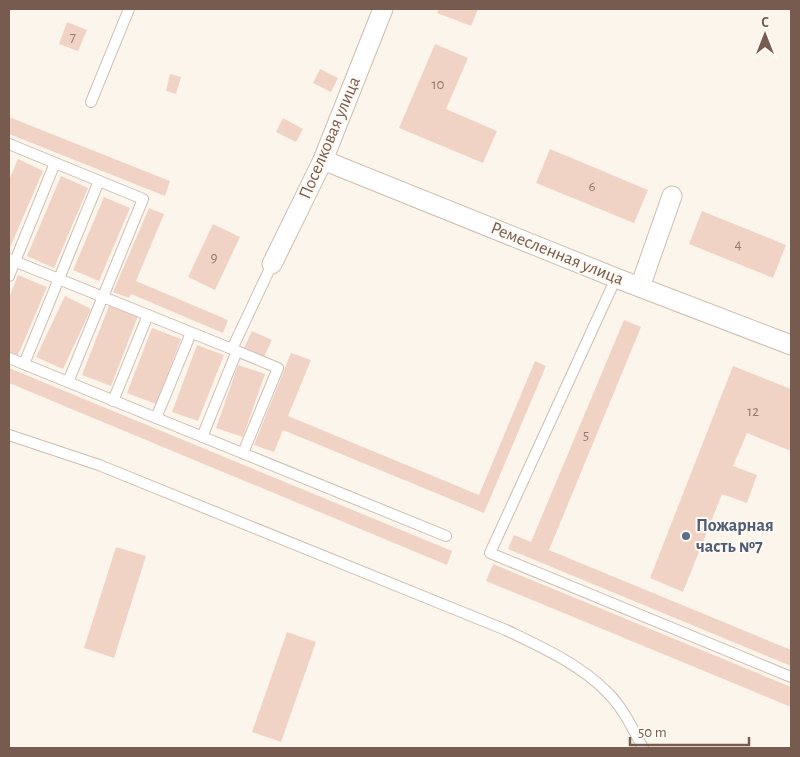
<svg xmlns="http://www.w3.org/2000/svg" width="800" height="757" font-family="'Alegreya Sans',sans-serif">
<style>
.building{fill:#f1d3c5}
.lines{fill:none;stroke-linecap:round;stroke-linejoin:round}
.service-casing{stroke:#cfbdb1;stroke-width:12}
.minor-casing{stroke:#cfbdb1;stroke-width:21}
.service{stroke:#fff;stroke-width:10}
.minor{stroke:#fff;stroke-width:19}
.service-dot{fill:#5c6f8a;stroke:#fef9f3;stroke-width:2}
.labels{text-anchor:middle;dominant-baseline:central;stroke-width:4;stroke-linejoin:round;paint-order:stroke}
.number-label{font-size:15px;fill:#96796c}
.street-label{font-size:18px;fill:#785b4f;stroke:#fef9f3}
.service-label{font-size:18px;font-weight:bold;fill:#4e5e75;stroke:#fef9f3;text-anchor:start}
</style>
<rect width="100%" height="100%" fill="#fcf5ec"/>
<g class="building">
<path d="M 439,9 L 478,9 L 471,26 L 437,13 Z"/>
<path d="M 67,22 L 87,30 L 78,51 L 59,44 Z"/>
<path d="M 435,44 L 468,58 L 446,109 L 497,131 L 483,163 L 399,128 Z"/>
<path d="M 320,69 L 338,78 L 331,92 L 313,83 Z"/>
<path d="M 170,74 L 181,77 L 176,94 L 166,91 Z"/>
<path d="M 9,117 L 170,181 L 165,196 L 9,134 Z"/>
<path d="M 283,118 L 303,129 L 296,142 L 276,132 Z"/>
<path d="M 550,149 L 648,190 L 634,223 L 536,183 Z"/>
<path d="M 18,159 L 43,171 L 9,250 L 9,180 Z"/>
<path d="M 61,176 L 88,188 L 54,268 L 27,256 Z"/>
<path d="M 104,197 L 130,208 L 99,281 L 73,270 Z"/>
<path d="M 149,208 L 164,214 L 136,281 L 228,320 L 223,333 L 131,294 L 129,298 L 113,292 Z"/>
<path d="M 702,211 L 786,245 L 773,278 L 689,244 Z"/>
<path d="M 213,224 L 240,237 L 215,290 L 188,277 Z"/>
<path d="M 18,275 L 47,287 L 18,355 L 9,352 L 9,298 Z"/>
<path d="M 65,296 L 91,309 L 63,369 L 36,357 Z"/>
<path d="M 109,306 L 138,316 L 111,386 L 82,375 Z"/>
<path d="M 624,320 L 641,327 L 549,550 L 791,650 L 791,666 L 508,549 L 514,535 L 531,542 Z"/>
<path d="M 152,328 L 181,339 L 156,404 L 127,393 Z"/>
<path d="M 252,331 L 272,340 L 264,357 L 244,348 Z"/>
<path d="M 197,345 L 224,355 L 198,421 L 172,412 Z"/>
<path d="M 291,353 L 311,360 L 288,416 L 479,495 L 535,361 L 546,366 L 484,513 L 283,430 L 274,452 L 254,445 Z"/>
<path d="M 238,365 L 265,374 L 243,437 L 216,428 Z"/>
<path d="M 733,366 L 791,389 L 791,451 L 747,433 L 733,466 L 757,475 L 747,503 L 722,494 L 683,592 L 650,578 Z"/>
<path d="M 9,368 L 452,551 L 447,565 L 9,383 Z"/>
<path d="M 116,547 L 146,556 L 114,658 L 84,648 Z"/>
<path d="M 493,564 L 791,687 L 791,707 L 486,581 Z"/>
<path d="M 287,632 L 316,642 L 281,742 L 252,732 Z"/>
</g>
<g class="lines">
<g class="service-casing">
<g id="service">
<path d="M 91,102 L 129,9"/>
<path d="M 9,144 L 143,199 L 68,382"/>
<path d="M 9,259 L 232,349 L 272,264"/>
<path d="M 9,276 L 55,163"/>
<path d="M 616,278 L 490,553 L 791,677"/>
<path d="M 232,349 L 278,368 L 243,453"/>
<path d="M 9,358 L 446,536"/>
<path d="M 24,364 L 99,181"/>
<path d="M 113,401 L 148,315"/>
<path d="M 156,418 L 191,333"/>
<path d="M 9,435 L 99,465 L 506,630 C 541,647 580,664 608,693 C 623,708 633,729 643,748"/>
<path d="M 202,437 L 237,351"/>
</g>
</g>
<g class="minor-casing">
<g id="minor">
<path d="M 323,160 L 616,278 L 791,345"/>
<path d="M 272,264 L 323,160 L 383,9"/>
<path d="M 640,287 L 672,196"/>
</g>
</g>
<use href="#service" class="service"/>
<use href="#minor" class="minor"/>
</g>
<circle class="service-dot" cx="686" cy="536" r="5"/>
<g class="labels">
<g class="number-label">
<text x="73" y="37">7</text>
<text x="438" y="84">10</text>
<text x="592" y="186">6</text>
<text x="738" y="244">4</text>
<text x="214" y="257">9</text>
<text x="753" y="411">12</text>
<text x="586" y="435">5</text>
</g>
<g class="street-label">
<text transform="translate(330 138) rotate(-67)">Поселковая улица</text>
<text transform="translate(557 254) rotate(22)">Ремесленная улица</text>
</g>
<g class="service-label">
<text x="696" y="526">Пожарная<tspan x="696" dy="21">часть №7</tspan></text>
</g>
</g>
<rect width="800" height="757" fill="none" stroke="#785b4f" stroke-width="20"/>
<g transform="translate(765 35)" stroke="#fef9f3" stroke-width="4" paint-order="stroke">
<path d="M0-4L9 19L0 12L-9 19Z" fill="#785b4f"/>
<text y="-8" font-size="14" font-weight="bold" text-anchor="middle" fill="#785b4f">С</text>
</g>
<path d="M630 737v8h119v-8" fill="none" stroke="#785b4f" stroke-width="2.5"/>
<text x="638" y="737" font-size="15" fill="#785b4f" stroke="#fef9f3" stroke-width="4" paint-order="stroke">50 m</text>
</svg>
